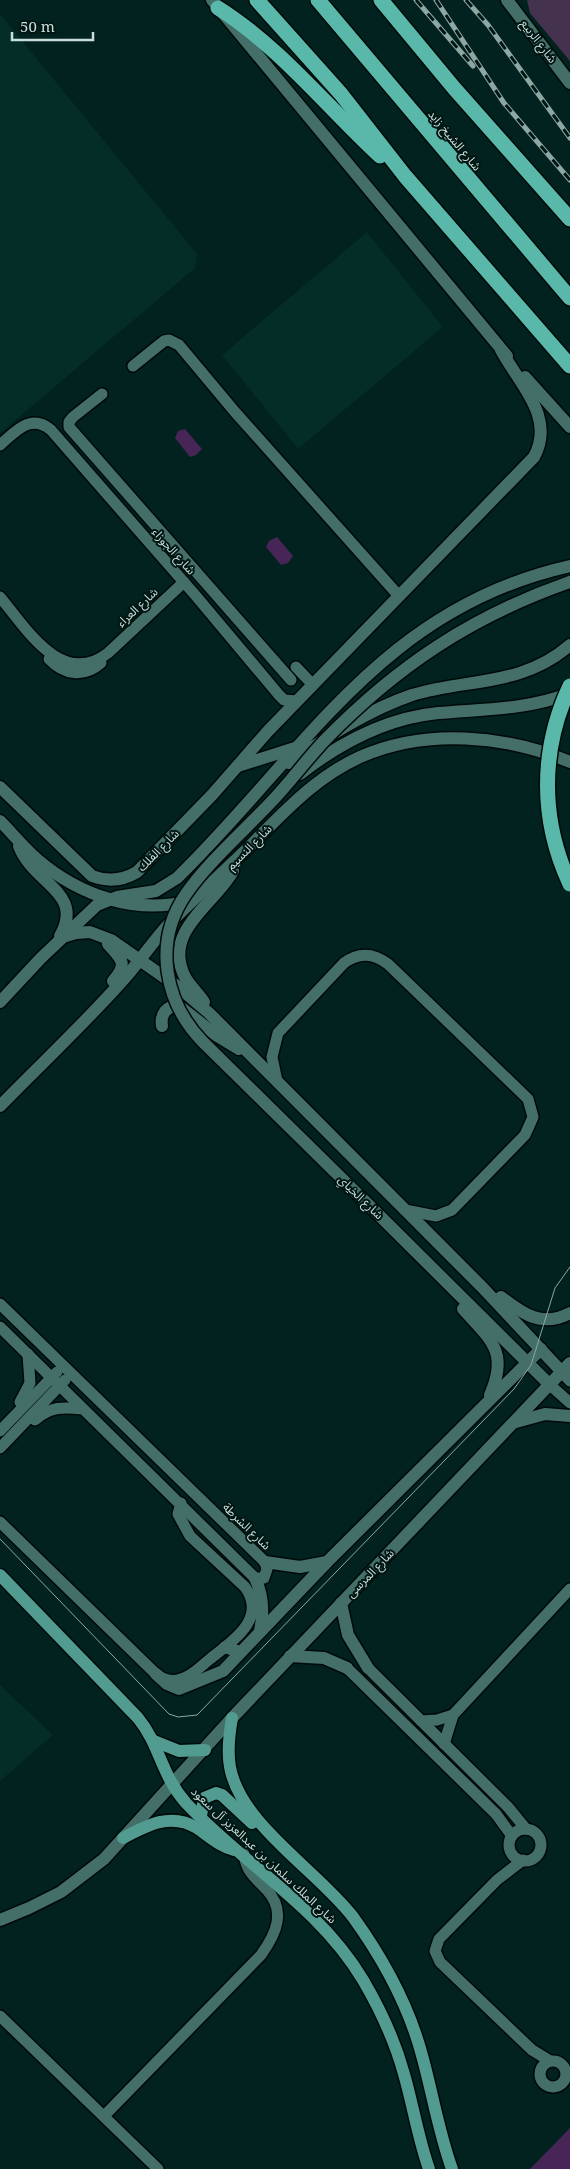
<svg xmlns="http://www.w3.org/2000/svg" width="570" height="2169" font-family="'Noto Serif','Noto Sans Arabic',serif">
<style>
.built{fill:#042d28}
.green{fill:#45324f}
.water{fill:#472657}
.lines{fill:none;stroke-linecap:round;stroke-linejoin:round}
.street-casing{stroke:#000a08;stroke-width:14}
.secondary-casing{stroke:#000a08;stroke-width:15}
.primary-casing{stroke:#000a08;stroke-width:15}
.highway-casing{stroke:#000a08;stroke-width:18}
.street{stroke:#446f68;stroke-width:11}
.secondary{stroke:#446f68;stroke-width:12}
.primary{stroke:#519b90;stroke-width:12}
.highway{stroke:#5ab8aa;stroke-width:15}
.tram{stroke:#8da7a2;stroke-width:1}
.rail-casing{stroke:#8da7a2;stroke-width:5}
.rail{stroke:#021714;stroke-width:3;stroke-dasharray:9;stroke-linecap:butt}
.secondary-bridge-casing{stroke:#000a08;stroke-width:15;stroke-linecap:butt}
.highway-bridge-casing{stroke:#000a08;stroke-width:18;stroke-linecap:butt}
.secondary-bridge{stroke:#446f68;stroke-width:12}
.highway-bridge{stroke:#5ab8aa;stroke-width:15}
.labels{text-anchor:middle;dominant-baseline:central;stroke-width:4;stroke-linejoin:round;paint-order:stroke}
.street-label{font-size:12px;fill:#c7ded9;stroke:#021714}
</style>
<rect width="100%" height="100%" fill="#01221e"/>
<g class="built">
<path d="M 0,14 L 197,254 L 195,268 L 0,433 Z"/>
<path d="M 367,232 L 443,327 L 298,449 L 222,355 Z"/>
<path d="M 0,1685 L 53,1735 L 0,1781 Z"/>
</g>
<path class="green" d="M 527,0 L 570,0 L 570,61 L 530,13 Z"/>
<g class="water">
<path d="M 185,429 L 202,449 L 196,455 L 190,457 L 175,438 L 178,431 Z"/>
<path d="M 277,537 L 293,556 L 288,563 L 281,565 L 266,547 L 269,541 Z"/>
<path d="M 570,2128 L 570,2169 L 530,2169 Z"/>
</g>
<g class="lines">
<g class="street-casing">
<g id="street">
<path d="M 133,366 L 164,341 L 169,340 L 179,345 L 235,412 L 399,596"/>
<path d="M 102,394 L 73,417 L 69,422 L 69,427 L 291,680"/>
<path d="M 0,445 C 16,431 31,413 51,430 L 196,596 L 279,695 L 284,700 L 297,701"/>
<path d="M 0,597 C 26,628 62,689 108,653 L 184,582"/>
<path d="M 49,659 C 64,675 84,678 101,663"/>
<path d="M 296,667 L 313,685"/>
<path d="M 277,1081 L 272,1057 L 278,1033 L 344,963 C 359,952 373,953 388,964 L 528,1099 L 533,1117 L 525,1135 L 452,1210 L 436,1216 L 405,1210"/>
<path d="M 0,1304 L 265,1562 L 267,1569 L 264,1578 L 255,1578 L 0,1327"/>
<path d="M 562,1372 L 570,1381"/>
<path d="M 550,1385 L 570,1403"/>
<path d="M 20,1402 L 30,1383 L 28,1354"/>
<path d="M 35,1420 C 50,1406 64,1407 83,1409"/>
<path d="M 0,1431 L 57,1372"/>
<path d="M 0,1448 L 65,1380"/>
<path d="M 0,1522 L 156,1674 C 163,1680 172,1682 181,1679 C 192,1676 201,1666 210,1659 C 232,1641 268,1619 245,1587 L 190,1536 L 178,1514 L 181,1503"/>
<path d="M 347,1668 L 496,1814 L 512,1836"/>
<path d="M 368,1668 L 508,1807 L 526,1829"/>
<path d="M 421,1721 L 437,1720 L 453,1715"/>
<path d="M 444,1744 L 453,1715 L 570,1589"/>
<circle cx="525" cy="1845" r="16"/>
<path d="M 523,1860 L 497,1880 L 439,1939 L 435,1951 L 440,1962 L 532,2050 L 550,2061"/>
<path d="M 0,2016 L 158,2169"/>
<circle cx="553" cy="2074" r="13"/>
<path d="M 104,2116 L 261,1955 C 276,1934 287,1911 266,1889 C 255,1878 246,1871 244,1854"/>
</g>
</g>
<g class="secondary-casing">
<g id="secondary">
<path d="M 212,0 L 507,356"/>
<path d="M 507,0 L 570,83"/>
<path d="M 525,377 L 570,427"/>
<path d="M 289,763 C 327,737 368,710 412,695 C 468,678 522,687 570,645"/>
<path d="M 238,766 L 295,748"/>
<path d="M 300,774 C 341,742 386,718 438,713 C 483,709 527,710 570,693"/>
<path d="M 0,787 L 92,876 C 108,882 122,881 137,872 L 212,795 L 268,731 L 534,457 C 556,417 519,384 501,350"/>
<path d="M 0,821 C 13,834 24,848 38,860 C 79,895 135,915 189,901"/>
<path d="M 19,846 C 34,885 85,892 60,936"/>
<path d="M 66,936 L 76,933 L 90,932 L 111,940 L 177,986 L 209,1013 L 482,1287 L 562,1372"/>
<path d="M 108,944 C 121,959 129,963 113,981"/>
<path d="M 0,1002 L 41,958 L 97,905 L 117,897 L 156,891 L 177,878 C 305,753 381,608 570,566"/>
<path d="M 204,1002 C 198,993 190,986 185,977 C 162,931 214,905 233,871"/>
<path d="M 162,1026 C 160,1014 167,1005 179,1006 L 216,1035 L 239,1049"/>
<path d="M 0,1106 C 41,1064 85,1023 124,979 C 139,962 152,943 167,926 C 194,898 224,872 252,844 C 285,811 316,777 360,757 C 426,728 505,735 570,762"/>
<path d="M 388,1224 L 550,1385"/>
<path d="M 501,1297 C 523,1314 542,1328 570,1313"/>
<path d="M 463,1309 C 491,1340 509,1352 490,1395"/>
<path d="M 516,1422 L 545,1414 L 570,1416"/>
<path d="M 265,1562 L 300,1567 L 327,1562"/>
<path d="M 255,1578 C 263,1595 264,1612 260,1631"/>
<path d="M 341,1603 L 348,1635 L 368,1668"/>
<path d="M 225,1647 L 240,1652"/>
<path d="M 290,1656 L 324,1658 L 347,1668"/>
<path d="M 156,1674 L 167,1684 L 179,1689 L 223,1671 L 327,1562 L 541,1349"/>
<path d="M 0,1920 L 29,1908 L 61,1892 L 104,1859 L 232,1718 L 570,1363"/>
</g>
</g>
<g class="primary-casing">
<g id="primary">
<path d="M 0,1575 L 138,1718 C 160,1745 161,1775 186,1803 C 243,1864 319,1906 363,1980 C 380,2009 395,2041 404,2074 C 413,2105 418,2138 429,2169"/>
<path d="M 232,1718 C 229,1735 227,1751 230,1767 C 240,1824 318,1871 353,1917 C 384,1960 410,2008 423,2059 C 433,2096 439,2133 452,2169"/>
<path d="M 154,1741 L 179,1751 L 205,1750"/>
<path d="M 201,1816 L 204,1798 L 216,1793 L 222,1795 L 252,1823"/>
<path d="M 123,1838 C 147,1825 171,1812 197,1828 C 209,1836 219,1846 234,1850"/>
</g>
</g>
<g class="highway-casing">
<g id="highway">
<path d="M 257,0 L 341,94 L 405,176 L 570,366"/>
<path d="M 318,0 L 570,298"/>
<path d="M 381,0 L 454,88 L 570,219"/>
<path d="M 218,8 C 280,47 327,107 380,156"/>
</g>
</g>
<use href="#street" class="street"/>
<use href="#secondary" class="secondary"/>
<use href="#primary" class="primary"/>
<use href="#highway" class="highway"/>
<path class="tram" d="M 0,1539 L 169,1714 L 178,1717 L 197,1715 L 514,1389 L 531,1365 L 555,1288 L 570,1267"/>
<g class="rail-casing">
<g id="rail">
<path d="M 416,0 L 473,66"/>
<path d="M 436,0 L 504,103 L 570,180"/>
<path d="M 466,0 L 488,25 L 570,138"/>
</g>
</g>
<use href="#rail" class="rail"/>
<g class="secondary-bridge-casing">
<path id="secondary-bridge" d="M 388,1224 L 203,1042 C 164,1002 153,942 186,894 C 208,862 246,829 273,800 C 291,781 307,759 325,740 C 397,666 472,616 570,582"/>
</g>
<g class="highway-bridge-casing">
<path id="highway-bridge" d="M 570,884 C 540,820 540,750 570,686"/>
</g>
<use href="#secondary-bridge" class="secondary-bridge"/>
<use href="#highway-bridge" class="highway-bridge"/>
</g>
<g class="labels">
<g class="street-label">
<text transform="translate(539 41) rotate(53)">شارع الربيع</text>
<text transform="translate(455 140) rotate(50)">شارع الشيخ زايد</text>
<text transform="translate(174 551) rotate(48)">شارع الجوزاء</text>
<text transform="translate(137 607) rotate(-43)">شارع العراء</text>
<text transform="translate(249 847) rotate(-45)">شارع النسيم</text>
<text transform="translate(158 850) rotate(-45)">شارع الفلك</text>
<text transform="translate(361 1197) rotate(44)">شارع الخياي</text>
<text transform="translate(247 1526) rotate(44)">شارع الشرطة</text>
<text transform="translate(370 1573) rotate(-46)">شارع المرسى</text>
<text transform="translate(264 1855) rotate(43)">شارع الملك سلمان بن عبدالعزيز آل سعود</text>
</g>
</g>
<path d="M12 32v8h81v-8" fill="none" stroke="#c7ded9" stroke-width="2.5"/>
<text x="20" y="32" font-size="15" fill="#c7ded9" stroke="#021714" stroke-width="4" paint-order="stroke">50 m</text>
</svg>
